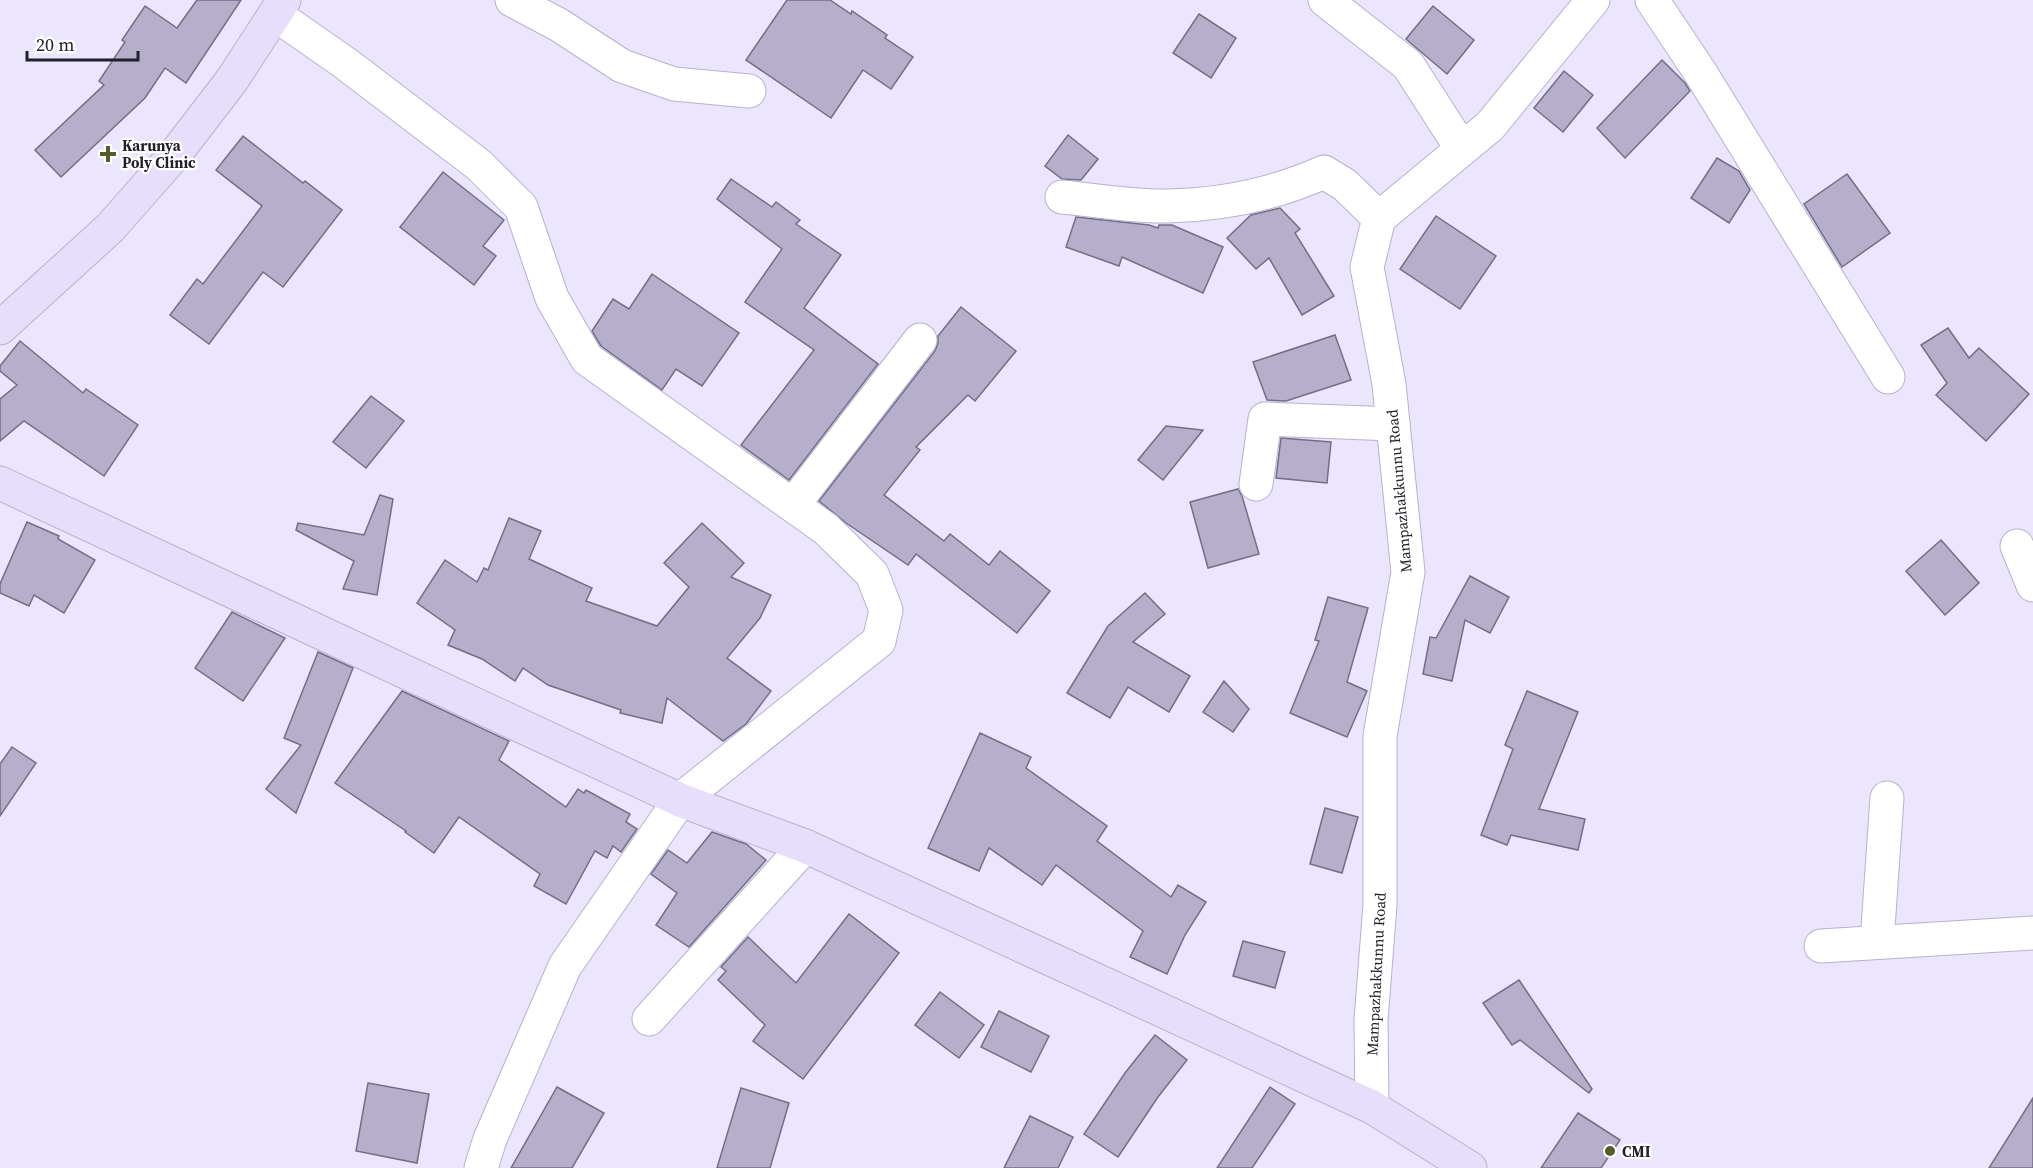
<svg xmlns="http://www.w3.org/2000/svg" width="2033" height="1168" font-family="'Source Serif 4',serif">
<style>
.building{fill:#b6afcb;stroke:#746d88;stroke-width:1.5}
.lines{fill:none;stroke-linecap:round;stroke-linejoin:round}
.street-casing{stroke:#b8b1ce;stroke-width:35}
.secondary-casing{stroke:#b8b1ce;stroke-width:35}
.street{stroke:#fff;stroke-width:33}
.secondary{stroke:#e7defb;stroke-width:33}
.poi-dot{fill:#545c2a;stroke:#fff;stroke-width:2}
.labels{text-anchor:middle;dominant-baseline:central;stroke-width:4.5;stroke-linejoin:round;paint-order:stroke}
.poi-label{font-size:15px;font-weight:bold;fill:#22202a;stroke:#fff;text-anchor:start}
.street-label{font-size:15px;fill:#22202a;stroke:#fff}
</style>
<rect width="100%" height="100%" fill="#ebe5fd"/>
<g class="building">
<path d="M 197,0 L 241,0 L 186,83 L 165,68 L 145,98 L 61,177 L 35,150 L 104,85 L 99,81 L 125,42 L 122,40 L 145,6 L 177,28 Z"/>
<path d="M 787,0 L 830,0 L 851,14 L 852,11 L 887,35 L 885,38 L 913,57 L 891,89 L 863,70 L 831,118 L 746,60 Z"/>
<path d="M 1433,6 L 1474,40 L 1447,74 L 1406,39 Z"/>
<path d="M 1199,14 L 1236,38 L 1211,78 L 1173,53 Z"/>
<path d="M 1662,60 L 1685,83 L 1690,91 L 1625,158 L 1597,128 Z"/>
<path d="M 1564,71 L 1593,95 L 1563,132 L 1534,108 Z"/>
<path d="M 1068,135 L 1098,159 L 1081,180 L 1062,179 L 1045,166 Z"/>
<path d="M 243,136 L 303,183 L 305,181 L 342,210 L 283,287 L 263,272 L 209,344 L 170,315 L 197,279 L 203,284 L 262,206 L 216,170 Z"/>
<path d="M 1717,158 L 1739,171 L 1750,190 L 1729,223 L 1691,198 Z"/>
<path d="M 443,172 L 504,220 L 483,246 L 496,256 L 474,285 L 400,227 Z"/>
<path d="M 1847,174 L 1890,233 L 1842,267 L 1804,204 Z"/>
<path d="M 731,179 L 772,207 L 776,202 L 800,220 L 796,224 L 841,255 L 804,308 L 878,364 L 789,480 L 741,445 L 814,350 L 745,302 L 782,249 L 717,199 Z"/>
<path d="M 1280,208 L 1300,229 L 1295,233 L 1334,296 L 1302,315 L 1269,258 L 1256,269 L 1227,238 L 1251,215 Z"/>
<path d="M 1436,216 L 1496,256 L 1460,309 L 1400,269 Z"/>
<path d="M 1076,217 L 1149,225 L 1158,228 L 1159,225 L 1172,225 L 1223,247 L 1203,293 L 1122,257 L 1119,266 L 1066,247 Z"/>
<path d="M 652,274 L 739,333 L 702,386 L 676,369 L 662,390 L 601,346 L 592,331 L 613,299 L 629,309 Z"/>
<path d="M 961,307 L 1016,351 L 975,401 L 968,395 L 916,447 L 920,450 L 884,495 L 944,541 L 950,534 L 989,565 L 1000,551 L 1050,591 L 1017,633 L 916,554 L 908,565 L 846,523 L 819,501 L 935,351 L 938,343 L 938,336 Z"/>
<path d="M 1948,328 L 1969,358 L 1979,348 L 2029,394 L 1986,441 L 1936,395 L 1947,383 L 1921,345 Z"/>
<path d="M 1335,335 L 1351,380 L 1286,401 L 1267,400 L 1253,362 Z"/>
<path d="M 20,341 L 83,393 L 86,389 L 138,425 L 104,476 L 24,421 L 0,441 L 0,399 L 17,385 L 0,371 L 0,366 Z"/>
<path d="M 371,396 L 404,421 L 366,468 L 333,442 Z"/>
<path d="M 1166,426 L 1203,430 L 1163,480 L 1138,460 Z"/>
<path d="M 1281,438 L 1331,442 L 1327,483 L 1276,478 Z"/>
<path d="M 1238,489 L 1242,496 L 1259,554 L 1208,568 L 1190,502 Z"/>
<path d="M 380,495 L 393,499 L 377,595 L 343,589 L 354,561 L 296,530 L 298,523 L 364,535 Z"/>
<path d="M 509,518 L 541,531 L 529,559 L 592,588 L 586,601 L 657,626 L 689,587 L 664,563 L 702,523 L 744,563 L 731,577 L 771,595 L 760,618 L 727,658 L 771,691 L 746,724 L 723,741 L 667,698 L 662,723 L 620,713 L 621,710 L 548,685 L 523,668 L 515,681 L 482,659 L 448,645 L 455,630 L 417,603 L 445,560 L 477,582 L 484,568 L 488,570 Z"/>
<path d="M 27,522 L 59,536 L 58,539 L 95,560 L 64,613 L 34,595 L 29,606 L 0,593 L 0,584 Z"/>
<path d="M 1941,540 L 1979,583 L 1945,615 L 1906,571 Z"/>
<path d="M 1470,576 L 1509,597 L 1490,633 L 1465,620 L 1452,681 L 1423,674 L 1430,637 L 1436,638 Z"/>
<path d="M 1145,593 L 1165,614 L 1133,642 L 1190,676 L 1169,712 L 1128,687 L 1110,718 L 1067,693 L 1108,626 Z"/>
<path d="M 1328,597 L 1368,608 L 1347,682 L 1367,691 L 1347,737 L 1290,713 L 1319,641 L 1315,640 Z"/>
<path d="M 232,612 L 285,638 L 243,701 L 195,668 Z"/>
<path d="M 318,652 L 353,668 L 296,813 L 266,789 L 301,745 L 284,738 Z"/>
<path d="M 1224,681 L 1249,709 L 1233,732 L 1203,712 Z"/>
<path d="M 402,691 L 509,741 L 499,760 L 566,807 L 578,789 L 584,793 L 586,790 L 630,814 L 626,822 L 637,829 L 621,852 L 613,846 L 607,858 L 595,851 L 566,904 L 534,886 L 540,874 L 459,817 L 434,853 L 405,832 L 406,831 L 335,783 Z"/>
<path d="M 1527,691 L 1578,712 L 1539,809 L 1585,819 L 1578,850 L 1511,835 L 1507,845 L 1481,835 L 1513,749 L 1505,745 Z"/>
<path d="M 980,733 L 1031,757 L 1026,768 L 1107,826 L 1097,841 L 1171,897 L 1178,885 L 1206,902 L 1185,935 L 1167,974 L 1130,957 L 1143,931 L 1056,865 L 1042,885 L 989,848 L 979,871 L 928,848 Z"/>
<path d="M 12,747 L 36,763 L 0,816 L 0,764 Z"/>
<path d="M 1325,808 L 1358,817 L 1342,873 L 1310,864 Z"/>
<path d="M 712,832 L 746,844 L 766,860 L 689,947 L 656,925 L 677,893 L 651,874 L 668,850 L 687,863 Z"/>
<path d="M 849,914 L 899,953 L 803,1079 L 753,1041 L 765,1025 L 718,980 L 726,971 L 721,967 L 748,937 L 796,983 Z"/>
<path d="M 1243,941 L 1285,952 L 1275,988 L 1233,976 Z"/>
<path d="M 1519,980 L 1592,1089 L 1589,1093 L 1520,1040 L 1512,1045 L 1483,1003 Z"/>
<path d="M 940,992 L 984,1025 L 959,1058 L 915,1025 Z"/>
<path d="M 999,1011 L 1049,1036 L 1031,1072 L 981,1047 Z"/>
<path d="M 1155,1035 L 1187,1060 L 1158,1097 L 1118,1157 L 1084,1134 L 1125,1073 Z"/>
<path d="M 368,1083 L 429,1094 L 417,1163 L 356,1151 Z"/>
<path d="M 557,1087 L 604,1113 L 572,1168 L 511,1168 Z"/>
<path d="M 1270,1087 L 1295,1104 L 1252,1168 L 1217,1168 Z"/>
<path d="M 741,1088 L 789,1103 L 770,1168 L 717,1168 Z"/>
<path d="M 2033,1098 L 2033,1168 L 1989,1168 Z"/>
<path d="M 1578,1113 L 1620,1140 L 1601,1168 L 1541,1168 Z"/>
<path d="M 1030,1116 L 1073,1137 L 1058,1168 L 1004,1168 Z"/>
</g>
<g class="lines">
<g class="street-casing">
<g id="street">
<path d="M 512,0 L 559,25 L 622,66 L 674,84 L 749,91"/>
<path d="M 1325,0 L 1408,65 L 1462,149"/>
<path d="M 1652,0 L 1700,72 L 1888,377"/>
<path d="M 276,15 L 345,63 L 479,165 L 521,207 L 552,298 L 587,359 L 826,529 L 872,574 L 886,610 L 879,641 L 680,800 L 565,966 L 490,1139 L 481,1168"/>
<path d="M 1062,197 C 1095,200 1135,207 1167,206 C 1221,205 1275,194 1324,172 L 1345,185 L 1379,218"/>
<path d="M 1256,484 L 1265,419 L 1393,424"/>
<path d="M 793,505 L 920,340"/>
<path d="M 2017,546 L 2033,585"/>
<path d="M 1877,942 L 1887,798"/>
<path d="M 1821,946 L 2033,933"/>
<path d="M 649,1019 L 805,846"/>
<path d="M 1372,1107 L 1371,1020 L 1380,905 L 1380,736 L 1408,572 L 1389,384 L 1367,267 L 1379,218 L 1490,126 L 1593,0"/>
</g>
</g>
<g class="secondary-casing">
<g id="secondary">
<path d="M 0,328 L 110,228 L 176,153 L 232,80 L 284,0"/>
<path d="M 0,483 L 680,800 L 805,846 L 1372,1107 L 1470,1168"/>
</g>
</g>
<use href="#street" class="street"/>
<use href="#secondary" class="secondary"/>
</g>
<g class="poi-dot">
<path d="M105 145h6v6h6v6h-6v6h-6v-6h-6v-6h6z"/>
<circle cx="1610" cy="1151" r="6"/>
</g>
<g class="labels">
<g class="poi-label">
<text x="122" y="145">Karunya<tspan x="122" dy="17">Poly Clinic</tspan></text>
<text x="1622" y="1151">CMI</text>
</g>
<g class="street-label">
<text transform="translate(1399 491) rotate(-95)">Mampazhakkunnu Road</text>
<text transform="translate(1376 974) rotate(-87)">Mampazhakkunnu Road</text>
</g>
</g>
<path d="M27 51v9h111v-9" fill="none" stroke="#22202a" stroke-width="3"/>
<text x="36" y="51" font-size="18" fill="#22202a" stroke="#ffffff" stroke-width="4.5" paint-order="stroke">20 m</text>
</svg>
